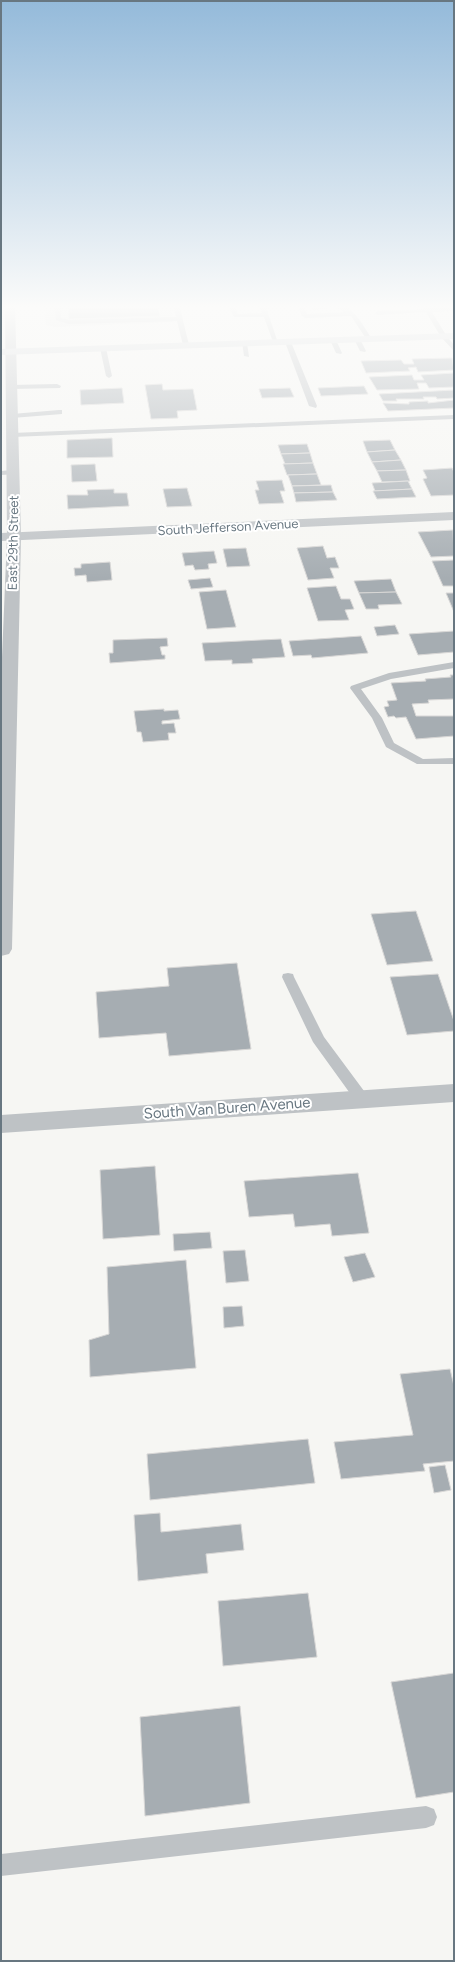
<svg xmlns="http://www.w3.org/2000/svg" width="455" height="1962" font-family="Figtree,sans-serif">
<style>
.built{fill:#e4e5e3}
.building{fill:#a6adb2;stroke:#d8d7d6}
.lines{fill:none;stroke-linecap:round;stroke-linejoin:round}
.service{fill:#bec2c5;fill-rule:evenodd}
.minor{fill:#bec2c5;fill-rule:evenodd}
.tertiary{fill:#bec2c5;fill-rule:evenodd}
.secondary{fill:#d2d6d9;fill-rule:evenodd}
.labels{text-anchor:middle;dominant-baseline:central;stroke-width:4;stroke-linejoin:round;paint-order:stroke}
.far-street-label{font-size:13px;fill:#687781;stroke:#fff}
.street-label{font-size:15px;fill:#687781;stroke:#fff}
</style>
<rect width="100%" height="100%" fill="#f6f6f3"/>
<path class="built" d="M 45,304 L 170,304 L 173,322 L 55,327 L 46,325 Z"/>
<g class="building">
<path d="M 68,304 L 157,304 L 160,316 L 69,319 Z"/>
<path d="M 267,304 L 284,304 L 285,308 L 268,308 Z"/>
<path d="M 310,304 L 325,304 L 327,309 L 313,310 Z"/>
<path d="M 452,358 L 454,370 L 418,372 L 416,367 L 408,368 L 410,371 L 366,373 L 361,361 L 401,360 L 404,364 L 414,364 L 412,359 Z"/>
<path d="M 454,373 L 454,387 L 429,388 L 426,383 L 417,383 L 419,389 L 377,390 L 369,377 L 412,375 L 414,380 L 424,380 L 421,375 Z"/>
<path d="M 162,384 L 163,390 L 193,389 L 197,410 L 177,411 L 178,418 L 151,419 L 145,385 Z"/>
<path d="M 364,386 L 368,394 L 321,396 L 318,388 Z"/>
<path d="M 122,388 L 124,403 L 81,405 L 80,390 Z"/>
<path d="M 290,388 L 294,397 L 262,398 L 259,389 Z"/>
<path d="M 454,390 L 454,398 L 437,399 L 436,397 L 423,397 L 424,399 L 396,399 L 397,401 L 383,401 L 379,394 Z"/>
<path d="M 454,400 L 454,408 L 388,411 L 383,403 L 409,404 L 409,402 L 428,401 L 428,403 Z"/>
<path d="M 112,438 L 113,457 L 67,458 L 67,440 Z"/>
<path d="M 390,440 L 395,450 L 367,452 L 363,441 Z"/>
<path d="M 307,444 L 310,453 L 281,454 L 278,445 Z"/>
<path d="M 395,450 L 401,460 L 372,462 L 367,452 Z"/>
<path d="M 310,453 L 313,463 L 285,464 L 281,454 Z"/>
<path d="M 401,460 L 406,470 L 377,471 L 372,462 Z"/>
<path d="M 313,463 L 317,474 L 287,475 L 283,464 Z"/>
<path d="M 95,464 L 97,481 L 72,482 L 71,465 Z"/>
<path d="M 452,468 L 454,472 L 454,495 L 431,496 L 423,479 L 427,478 L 423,470 Z"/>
<path d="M 406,470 L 410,481 L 382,482 L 377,471 Z"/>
<path d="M 317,474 L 321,485 L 292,486 L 288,475 Z"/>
<path d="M 282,480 L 285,491 L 280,491 L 284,503 L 259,504 L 255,490 L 259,490 L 256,481 Z"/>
<path d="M 408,481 L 412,489 L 375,491 L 372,483 Z"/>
<path d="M 331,485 L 333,492 L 294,493 L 292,486 Z"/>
<path d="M 187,488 L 192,506 L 167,507 L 163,489 Z"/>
<path d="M 114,489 L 114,493 L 127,493 L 129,506 L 68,509 L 67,495 L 88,495 L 87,490 Z"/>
<path d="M 412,489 L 416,497 L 377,499 L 373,491 Z"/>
<path d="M 333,492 L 337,500 L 296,502 L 294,493 Z"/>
<path d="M 453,530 L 454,556 L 431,557 L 418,532 Z"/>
<path d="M 323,546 L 327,558 L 335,557 L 339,568 L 330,568 L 334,578 L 308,580 L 297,548 Z"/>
<path d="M 246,548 L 250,566 L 227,567 L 223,549 Z"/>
<path d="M 214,551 L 217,563 L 208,564 L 209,569 L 195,570 L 193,565 L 185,566 L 182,553 Z"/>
<path d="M 454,560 L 454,586 L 443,586 L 432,561 Z"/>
<path d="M 110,562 L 112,580 L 87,582 L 86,575 L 75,576 L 74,568 L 81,568 L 81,564 Z"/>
<path d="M 210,578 L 213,587 L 191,589 L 188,580 Z"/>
<path d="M 391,579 L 396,592 L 359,593 L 354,581 Z"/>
<path d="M 336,586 L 341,599 L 350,599 L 354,609 L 345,610 L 349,620 L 318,621 L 307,588 Z"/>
<path d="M 226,590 L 236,627 L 207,629 L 199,592 Z"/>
<path d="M 396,592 L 402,604 L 378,605 L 379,609 L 366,609 L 359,593 Z"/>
<path d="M 446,593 L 454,593 L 454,612 Z"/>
<path d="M 395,625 L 399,634 L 377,636 L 374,627 Z"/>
<path d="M 454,631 L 454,652 L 418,655 L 409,634 Z"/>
<path d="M 361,636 L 368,653 L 312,658 L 311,655 L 293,656 L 289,641 Z"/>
<path d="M 167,638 L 168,646 L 160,647 L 162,655 L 165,655 L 165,659 L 110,663 L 109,653 L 113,653 L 113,640 Z"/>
<path d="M 281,639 L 285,657 L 252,659 L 253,663 L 232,664 L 232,660 L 205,661 L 202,643 Z"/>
<path d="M 450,675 L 454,675 L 454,699 L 428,700 L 429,703 L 412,704 L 416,716 L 454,716 L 454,736 L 416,739 L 406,717 L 396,718 L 394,716 L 388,717 L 384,707 L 389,706 L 387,701 L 397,700 L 391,683 L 426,681 L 425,679 L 451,677 Z"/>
<path d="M 164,709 L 164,711 L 178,710 L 180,719 L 162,721 L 162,724 L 174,723 L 176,733 L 168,733 L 169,740 L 143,742 L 141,732 L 137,732 L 134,711 Z"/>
<path d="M 416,911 L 433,961 L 387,965 L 371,914 Z"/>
<path d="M 237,963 L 251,1049 L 169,1056 L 166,1033 L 99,1038 L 96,992 L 169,986 L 167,968 Z"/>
<path d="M 438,974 L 454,1021 L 454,1031 L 407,1035 L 390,977 Z"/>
<path d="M 155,1166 L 160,1235 L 103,1239 L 100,1170 Z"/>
<path d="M 358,1173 L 369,1233 L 332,1236 L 330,1224 L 295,1227 L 293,1214 L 249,1217 L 244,1181 Z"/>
<path d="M 210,1232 L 212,1248 L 174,1251 L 173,1234 Z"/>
<path d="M 245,1250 L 249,1281 L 226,1283 L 223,1251 Z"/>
<path d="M 365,1253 L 375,1277 L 353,1282 L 344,1257 Z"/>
<path d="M 186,1260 L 196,1368 L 90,1377 L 89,1340 L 109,1334 L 107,1267 Z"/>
<path d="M 242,1306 L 244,1326 L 224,1328 L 223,1307 Z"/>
<path d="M 450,1369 L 454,1386 L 454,1461 L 423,1464 L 425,1471 L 341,1479 L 334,1442 L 413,1435 L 400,1374 Z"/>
<path d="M 308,1439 L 315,1483 L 150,1500 L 147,1454 Z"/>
<path d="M 445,1465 L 451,1490 L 434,1493 L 429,1467 Z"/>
<path d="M 160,1513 L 161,1532 L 241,1524 L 244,1550 L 206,1554 L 208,1573 L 138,1581 L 134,1515 Z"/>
<path d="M 308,1593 L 317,1657 L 223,1666 L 218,1601 Z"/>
<path d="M 454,1673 L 454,1792 L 416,1798 L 391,1682 Z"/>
<path d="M 240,1706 L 250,1803 L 145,1816 L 140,1717 Z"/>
</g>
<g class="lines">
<g class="service">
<path d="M 54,304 L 60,304 L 61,318 L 69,320 L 176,317 L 173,304 L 179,304 L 189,345 L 186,347 L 183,345 L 177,321 L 69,324 L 56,320 Z"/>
<path d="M 227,304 L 233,304 L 238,314 L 262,313 L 259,304 L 265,304 L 278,343 L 273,342 L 264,317 L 234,317 Z"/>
<path d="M 297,304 L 303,304 L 307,314 L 345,312 L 336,308 L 333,304 C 353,304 362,324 372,339 L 367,340 L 351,316 L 305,318 L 302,316 Z"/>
<path d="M 421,304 L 427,304 L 430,308 L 454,307 L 454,311 L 432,312 L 446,335 L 454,345 L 454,351 L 441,337 L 426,312 L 378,315 L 375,313 L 378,311 L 424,309 Z"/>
<path d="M 357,337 L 360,339 L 366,351 L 365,352 L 360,351 L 354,339 Z"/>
<path d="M 333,338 L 336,340 L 342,353 L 341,354 L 336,353 L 330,340 Z"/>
<path d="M 286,341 L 291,342 L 317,406 L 316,408 L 309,406 L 285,342 Z"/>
<path d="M 242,342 L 247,343 L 249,357 L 244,356 Z"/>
<path d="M 103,346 L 106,348 L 112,376 L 109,378 L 106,376 L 100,348 Z"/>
<path d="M 57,384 L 61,386 L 60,388 L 11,389 L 7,387 L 11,385 Z"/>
<path d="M 59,410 L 62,410 L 62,414 L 12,418 L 8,416 L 12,414 Z"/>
<path d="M 454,415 L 454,419 L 12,437 L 8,435 L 12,433 Z"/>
<path d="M 13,470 L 16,470 L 16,474 L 1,475 L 1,471 Z"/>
<path d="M 454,662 L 454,668 L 391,679 L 361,689 L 382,718 L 394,743 L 423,759 L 454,758 L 454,764 L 417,764 L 386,747 L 372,718 L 350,688 L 351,686 L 389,673 Z"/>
<path d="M 288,973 L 293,974 L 294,977 L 324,1037 L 367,1095 L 369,1099 L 367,1103 L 362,1104 L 357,1103 L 313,1042 L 282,977 L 283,974 Z"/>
<path d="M 426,1806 L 434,1809 L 437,1817 L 434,1825 L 426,1828 L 1,1876 L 1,1854 Z"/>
</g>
<g class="minor">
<path d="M 454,512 L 454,520 L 1,541 L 1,533 Z"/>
<path d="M 454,1084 L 454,1102 L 1,1133 L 1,1115 Z"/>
</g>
<path class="tertiary" d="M 5,304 L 15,304 L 21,537 L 12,949 L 9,954 L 1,956 L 1,681 L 7,537 Z"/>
<path class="secondary" d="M 454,333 L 454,339 L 1,355 L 1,349 Z"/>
</g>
<linearGradient id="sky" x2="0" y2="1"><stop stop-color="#94bada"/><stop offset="0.53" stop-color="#fbfbfa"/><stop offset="1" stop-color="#fbfbfa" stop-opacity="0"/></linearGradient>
<rect width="455" height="579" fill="url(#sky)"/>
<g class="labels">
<g class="far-street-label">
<text transform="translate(228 527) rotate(-3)">South Jefferson Avenue</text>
<text transform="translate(13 543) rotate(-89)">East 29th Street</text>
</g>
<g class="street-label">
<text transform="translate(227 1108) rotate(-4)">South Van Buren Avenue</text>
</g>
</g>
<rect width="455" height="1962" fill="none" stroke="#687781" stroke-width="4"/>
</svg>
